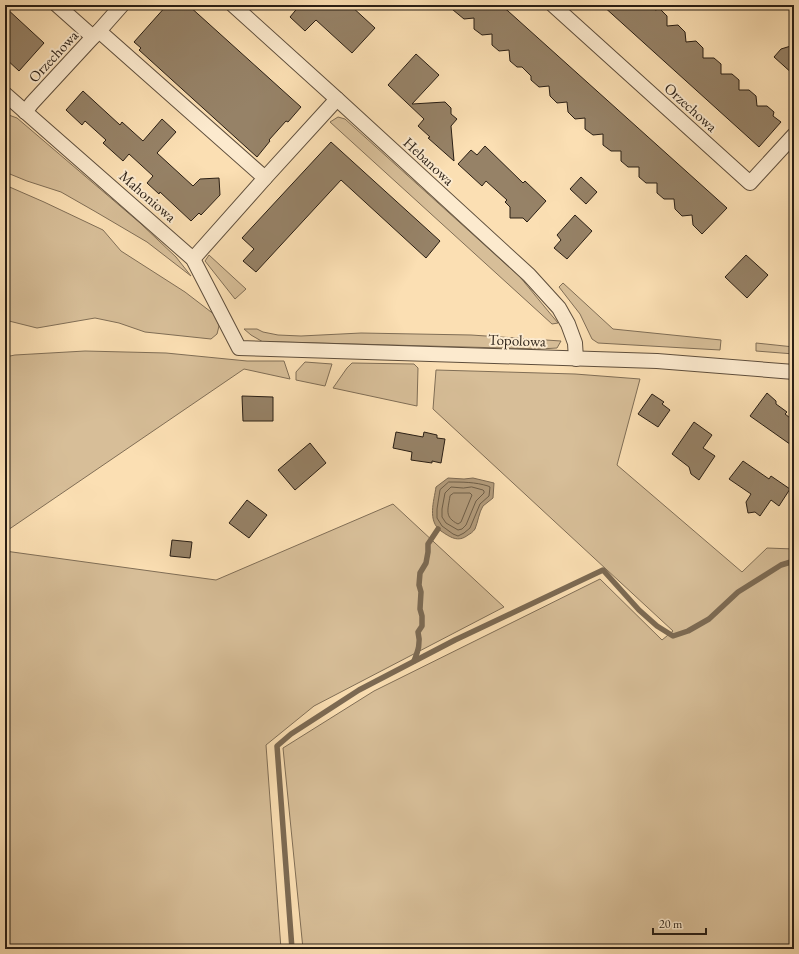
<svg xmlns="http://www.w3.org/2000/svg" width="799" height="954" font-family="'EB Garamond',serif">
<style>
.green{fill:#d7be98;stroke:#806e56}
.water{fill:#b49d7d;stroke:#7c6a53}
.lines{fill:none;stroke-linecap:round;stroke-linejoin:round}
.shore{stroke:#6e5e48;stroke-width:1}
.stream{stroke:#7c6a53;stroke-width:5.5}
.building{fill:#968267;stroke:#291e14}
.street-casing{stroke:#5e4e3c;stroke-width:16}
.street{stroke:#fceace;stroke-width:14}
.labels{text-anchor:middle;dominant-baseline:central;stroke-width:4;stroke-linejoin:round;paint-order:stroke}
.street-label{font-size:15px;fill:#291e14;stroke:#fceace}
</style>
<rect width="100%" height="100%" fill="#fbdfb3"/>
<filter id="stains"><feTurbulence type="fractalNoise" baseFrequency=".005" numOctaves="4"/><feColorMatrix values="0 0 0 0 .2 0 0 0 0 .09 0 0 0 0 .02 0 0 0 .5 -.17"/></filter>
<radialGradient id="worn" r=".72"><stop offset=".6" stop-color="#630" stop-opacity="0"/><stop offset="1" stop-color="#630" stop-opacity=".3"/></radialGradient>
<g class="green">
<path d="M 6,114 L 17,118 L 140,223 L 176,257 L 191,276 L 147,242 L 96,212 L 61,192 L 27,181 L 5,172 L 5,115 Z"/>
<path d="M 338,117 L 345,119 L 520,277 L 558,323 L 552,324 L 330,122 Z"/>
<path d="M 5,185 L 44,202 L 103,230 L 121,251 L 185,292 L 215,315 L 219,326 L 217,334 L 211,339 L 145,332 L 119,323 L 95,318 L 37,328 L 5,320 Z"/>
<path d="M 209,255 L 246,289 L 235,299 L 205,261 Z"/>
<path d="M 563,283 L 613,329 L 721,340 L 720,350 L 598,343 L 592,339 L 580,314 L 559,287 Z"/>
<path d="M 244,329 L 257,329 L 263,332 L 278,335 L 301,336 L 361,333 L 471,335 L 561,341 L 557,348 L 540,349 L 280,342 L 263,342 L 251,335 Z"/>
<path d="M 756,343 L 794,347 L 794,354 L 756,351 Z"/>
<path d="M 85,351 L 166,353 L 247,361 L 284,361 L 290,379 L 244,369 L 5,532 L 5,357 L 15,355 Z"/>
<path d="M 305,362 L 332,364 L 325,386 L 296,380 L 296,372 Z"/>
<path d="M 352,363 L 414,364 L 418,368 L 417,406 L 333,388 L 347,368 Z"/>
<path d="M 436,370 L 575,374 L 640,379 L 617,465 L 742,572 L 767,548 L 794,549 L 794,949 L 303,949 L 283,748 L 374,691 L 600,579 L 662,640 L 673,631 L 433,409 Z"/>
<path d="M 393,504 L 504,607 L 314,706 L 266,745 L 281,949 L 5,949 L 5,551 L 216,580 Z"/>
</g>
<path class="water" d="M 448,478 L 464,479 L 473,478 L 494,483 L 493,498 C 490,501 486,503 483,506 C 479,512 478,522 475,529 C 473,532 470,534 468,535 C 458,543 450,537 441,531 C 427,521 434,501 436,487 Z"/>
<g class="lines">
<g class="shore">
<path d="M 449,482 C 463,482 475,482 488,486 L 490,487 L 489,496 L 480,504 L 470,528 L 464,533 L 458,536 L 453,534 L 442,526 L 437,518 L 437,509 L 440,490 Z"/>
<path d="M 472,487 L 483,490 L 484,491 L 484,493 L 476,501 L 466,525 L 462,529 L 458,530 L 446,523 L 442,517 L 442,509 L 445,493 L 451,487 L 463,488 Z"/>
<path d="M 454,493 L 470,493 L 472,495 L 461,522 L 458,524 C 444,517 448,510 450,496 Z"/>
</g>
<g class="stream">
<path d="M 414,661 C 418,651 421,643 418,632 L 422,626 L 422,616 L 420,609 L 421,592 L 419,585 L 420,573 L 426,563 L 428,552 L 428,544 L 438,529"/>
<path d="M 292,949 L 277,746 L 291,734 L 359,690 L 455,640 L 603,570 L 639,610 L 657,626 L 673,636 L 688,631 L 709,619 L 738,592 L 781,565 L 794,561"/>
</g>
</g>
<g class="building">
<path d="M 167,5 L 188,5 L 301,107 L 288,122 L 286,121 L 269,140 L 270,141 L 257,157 L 139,50 L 141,48 L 134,42 Z"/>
<path d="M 300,5 L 350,5 L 375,28 L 352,53 L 316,20 L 305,31 L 290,17 Z"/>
<path d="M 447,5 L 503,5 L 503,7 L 508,11 L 727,208 L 702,234 L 693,225 L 692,215 L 682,216 L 675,209 L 674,199 L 664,199 L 657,193 L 657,183 L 646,183 L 639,177 L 639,167 L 628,167 L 621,161 L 621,151 L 611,151 L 603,145 L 603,134 L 593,135 L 585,129 L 585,118 L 575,119 L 568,112 L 567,102 L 557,103 L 550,96 L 549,86 L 539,87 L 531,80 L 531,76 L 522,67 L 517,67 L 510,61 L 509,50 L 499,51 L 492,45 L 492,34 L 482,35 L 474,29 L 474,18 L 464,19 Z"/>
<path d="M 602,5 L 651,5 L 655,10 L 660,9 L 667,16 L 667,26 L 678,25 L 685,32 L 686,42 L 696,41 L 703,48 L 703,58 L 714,58 L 721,64 L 721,74 L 732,74 L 739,80 L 739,90 L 749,90 L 756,96 L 757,106 L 767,106 L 774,112 L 773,116 L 781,122 L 759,147 Z"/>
<path d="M 5,7 L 44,43 L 19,71 L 5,58 Z"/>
<path d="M 794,45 L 794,75 L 774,57 L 781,49 Z"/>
<path d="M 416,54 L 439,75 L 412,104 L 445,102 L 451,108 L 451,114 L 457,119 L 451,126 L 454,161 L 428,138 L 430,137 L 418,126 L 424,119 L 388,85 Z"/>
<path d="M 83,91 L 120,125 L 122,122 L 143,141 L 162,119 L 176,132 L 157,153 L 193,186 L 200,179 L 219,178 L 220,195 L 201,215 L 199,213 L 191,221 L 160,192 L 159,194 L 147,183 L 153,176 L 129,154 L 123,161 L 103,143 L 106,140 L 85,121 L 82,125 L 66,110 Z"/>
<path d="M 331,142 L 440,241 L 426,258 L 341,180 L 256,272 L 243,261 L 254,249 L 242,238 Z"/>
<path d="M 485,146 L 523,183 L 525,181 L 546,201 L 527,222 L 523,218 L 510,218 L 510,207 L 505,202 L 507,200 L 486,181 L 482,186 L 458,164 L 471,150 L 477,155 Z"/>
<path d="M 581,177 L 597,192 L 586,204 L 570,189 Z"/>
<path d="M 575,215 L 592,231 L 567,259 L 554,248 L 561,240 L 557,235 Z"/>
<path d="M 746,255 L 768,275 L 747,298 L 725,277 Z"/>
<path d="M 767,393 L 776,401 L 776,404 L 787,412 L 785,414 L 794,421 L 794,447 L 750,416 Z"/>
<path d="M 652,394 L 664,402 L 662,404 L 670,410 L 658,427 L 638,414 Z"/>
<path d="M 242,396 L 273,397 L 273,421 L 243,421 Z"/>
<path d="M 694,422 L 712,435 L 703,448 L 715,456 L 699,480 L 691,474 L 689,467 L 672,454 Z"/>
<path d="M 396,432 L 423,437 L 424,432 L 437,435 L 437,438 L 445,439 L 441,463 L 432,461 L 432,463 L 411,460 L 412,452 L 393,448 Z"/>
<path d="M 310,443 L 326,463 L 295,490 L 278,470 Z"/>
<path d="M 743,461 L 769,479 L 771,476 L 790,489 L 779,506 L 771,500 L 760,516 L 755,512 L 748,513 L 746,502 L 751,494 L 729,479 Z"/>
<path d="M 247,500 L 267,515 L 249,538 L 229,523 Z"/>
<path d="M 172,540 L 192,542 L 190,558 L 170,556 Z"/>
</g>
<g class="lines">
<g class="street-casing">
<g id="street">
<path d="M 57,5 L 93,37"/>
<path d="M 233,5 L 337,99 L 529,275 L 559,308 L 568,324 L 575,343 L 576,359"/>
<path d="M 553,5 L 750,183 L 794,135"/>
<path d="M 99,31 L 265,178"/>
<path d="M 5,94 L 193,259 L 239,348 L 657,361 L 794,372"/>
<path d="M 25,112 L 32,103 L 93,37 L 99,31 L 122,5"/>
<path d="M 193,259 L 265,178 L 337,99"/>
</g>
</g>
<use href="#street" class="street"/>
</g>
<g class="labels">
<g class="street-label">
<text transform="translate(53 56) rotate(-47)">Orzechowa</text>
<text transform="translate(691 107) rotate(42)">Orzechowa</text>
<text transform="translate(429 161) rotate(43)">Hebanowa</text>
<text transform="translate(148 196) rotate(41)">Mahoniowa</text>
<text transform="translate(517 340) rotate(2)">Topolowa</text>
</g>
</g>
<rect width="799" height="954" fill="none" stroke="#fbdfb3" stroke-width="20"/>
<rect x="6" y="6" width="787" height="942" fill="none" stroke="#291e14" stroke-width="2"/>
<rect x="10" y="10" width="779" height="934" fill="none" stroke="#291e14"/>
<path d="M653 928v6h53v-6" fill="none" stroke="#291e14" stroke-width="2"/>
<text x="659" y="928" font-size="12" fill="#291e14" stroke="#fceace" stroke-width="3" paint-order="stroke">20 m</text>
<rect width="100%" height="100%" filter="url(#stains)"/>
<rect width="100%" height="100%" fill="url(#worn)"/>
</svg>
